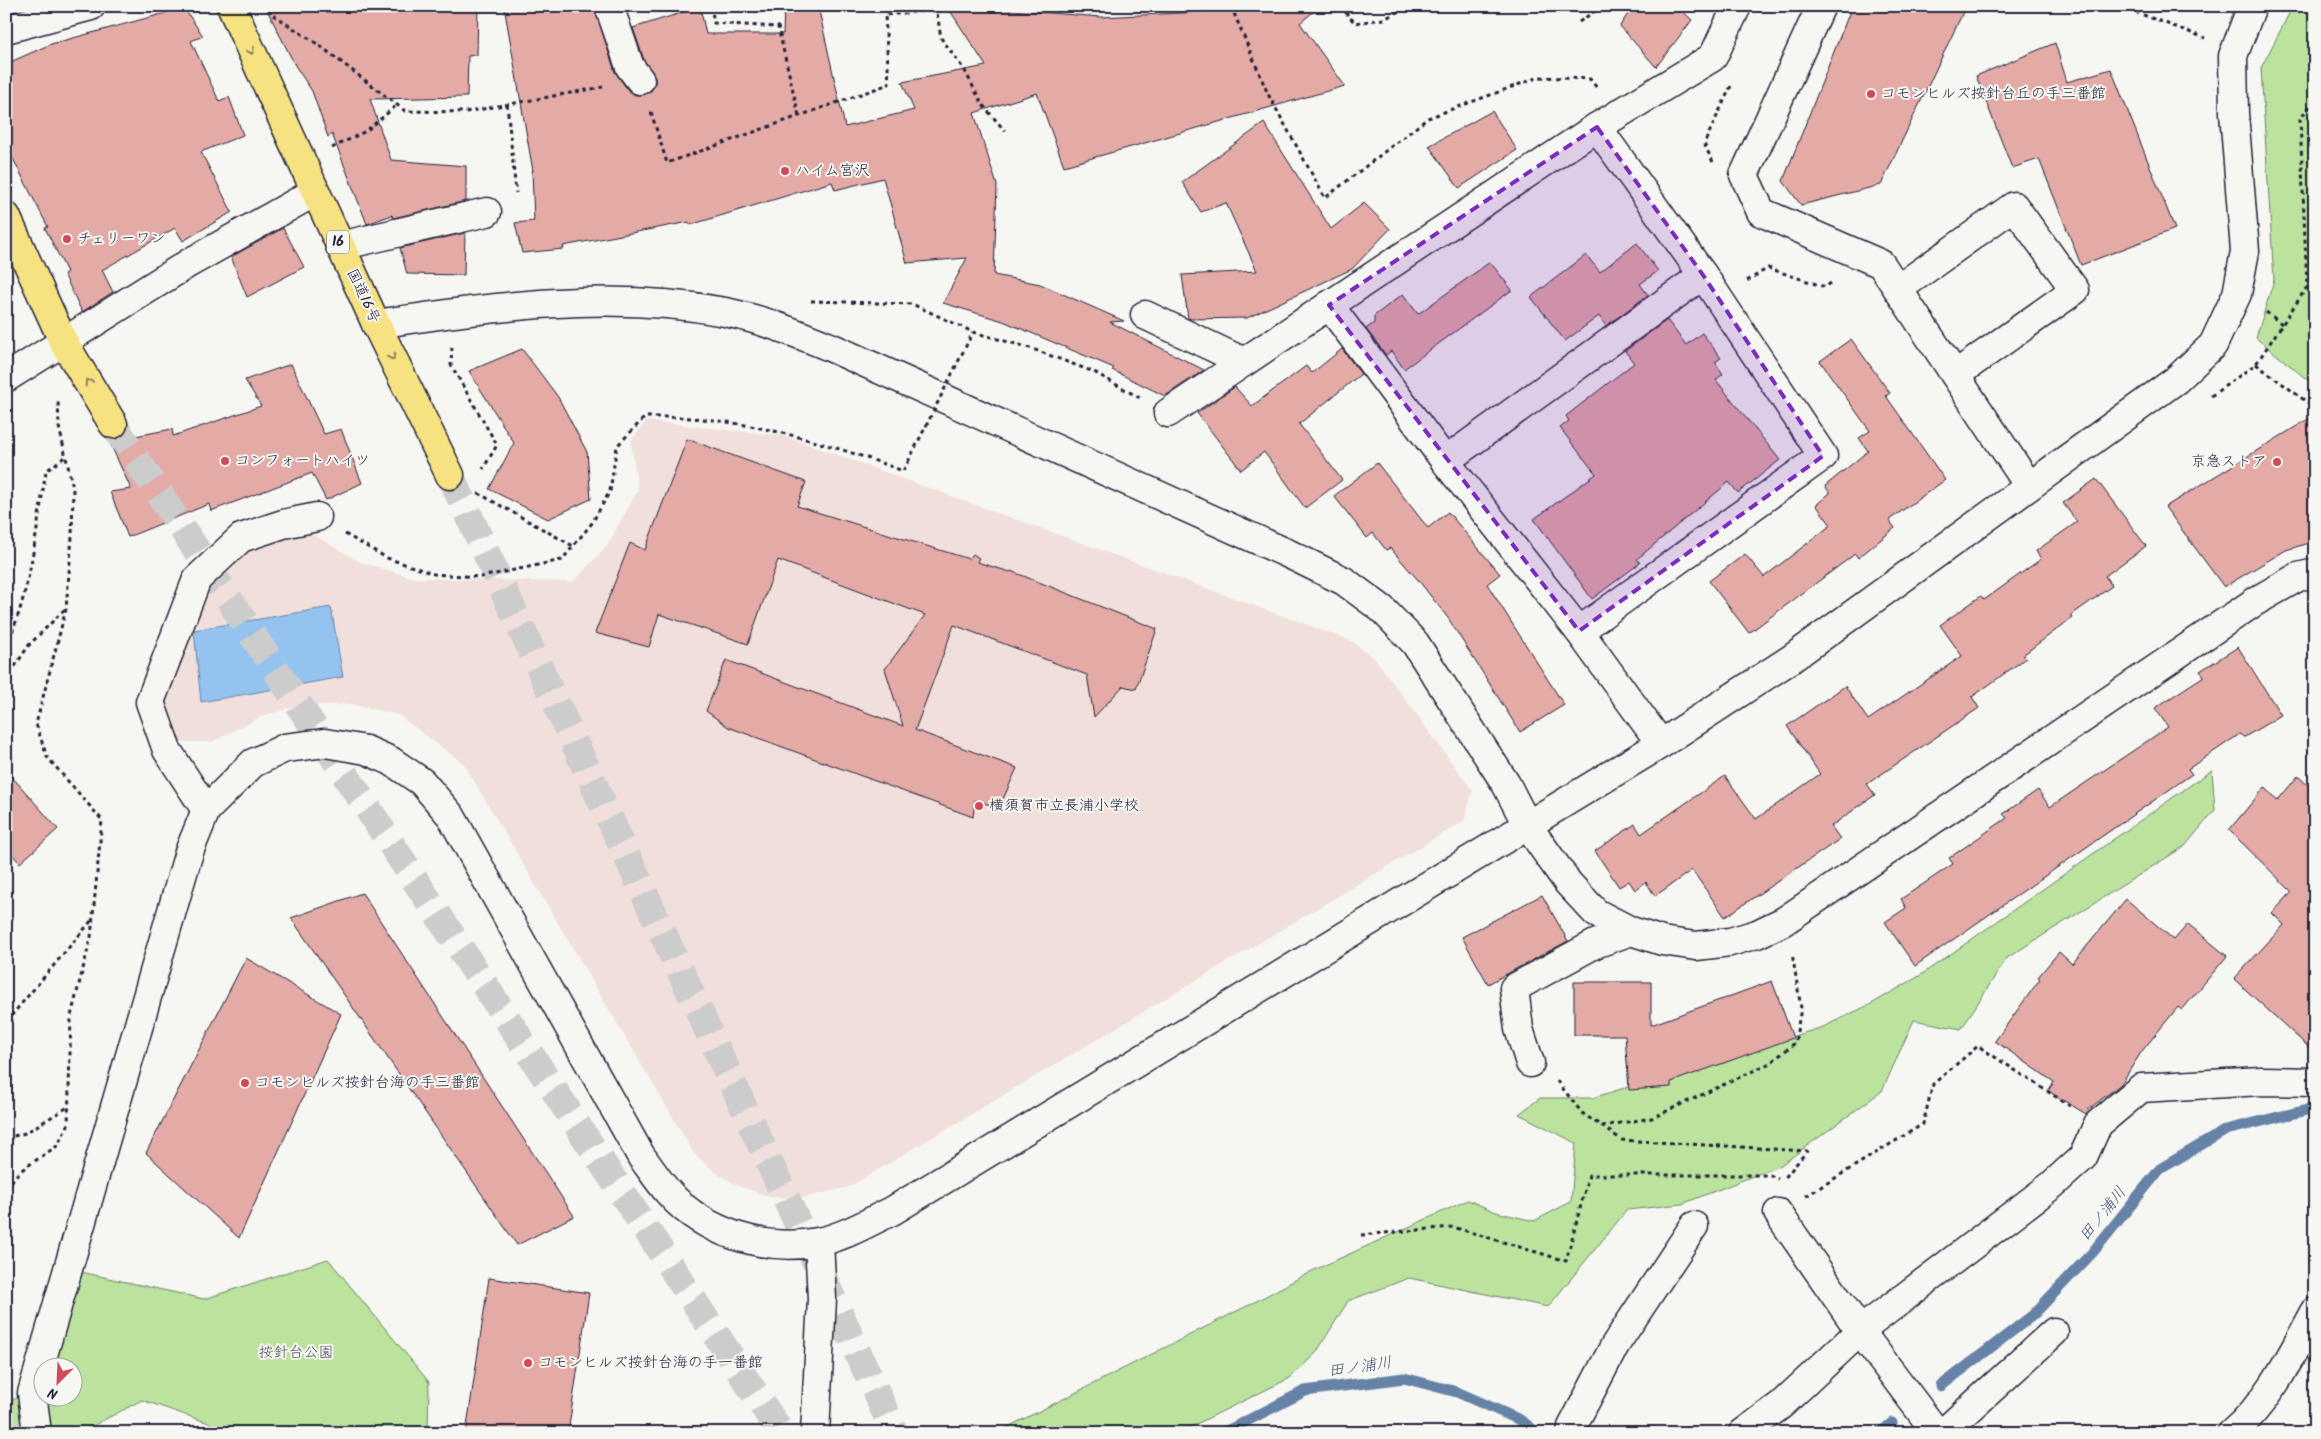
<svg xmlns="http://www.w3.org/2000/svg" width="2321" height="1439" font-family="Kalam,'Klee One',sans-serif">
<style>
.built{fill:#f1dfdb}
.green{fill:#bbe39e;stroke:#6e826c;fill-rule:evenodd}
.water{fill:#94c3ef;stroke:#6683a7}
.lines{fill:none;stroke-linecap:round;stroke-linejoin:round}
.stream{stroke:#6683a7;stroke-width:11}
.building{fill:#e4aaa6;stroke:#22223b}
.highway-tunnel{stroke:#cccccd;stroke-width:28;stroke-dasharray:28 14;stroke-linecap:butt}
.minor-casing{stroke:#22223b;stroke-width:31}
.highway-casing{stroke:#22223b;stroke-width:31}
.path{stroke:#22223b;stroke-width:3;stroke-dasharray:4 4;stroke-linecap:butt}
.minor{stroke:#f6f6f2;stroke-width:28}
.highway{stroke:#f7e281;stroke-width:28}
.path-bridge{stroke:#22223b;stroke-width:3;stroke-dasharray:4 4;stroke-linecap:butt}
.oneway{stroke:#8c825e}
.marked{fill:#7b2cbf;fill-opacity:0.2;stroke:#7b2cbf;stroke-width:4;stroke-dasharray:10 6;stroke-linejoin:round}
.poi-dot{fill:#d1495b;stroke:#f6f6f2;stroke-width:2}
.labels{text-anchor:middle;dominant-baseline:central;stroke-width:4;stroke-linejoin:round;paint-order:stroke}
.shield{fill:#f6f6f2;stroke:#626272;stroke-width:1}
.shield-label{font-size:14px;font-weight:bold;fill:#22223b}
.poi-label{font-size:15px;fill:#22223b;stroke:#f6f6f2;text-anchor:start}
.street-label{font-size:15px;fill:#22223b;stroke:#f6f6f2}
.park-label{font-size:15px;fill:#485254;stroke:#f6f6f2}
.water-label{font-size:16px;font-style:italic;fill:#445271;stroke:#f6f6f2}
</style>
<rect width="100%" height="100%" fill="#f6f6f2"/>
<filter id="ink" filterUnits="userSpaceOnUse"><feTurbulence type="fractalNoise" baseFrequency=".02" numOctaves="2"/><feDisplacementMap in="SourceGraphic" scale="10" xChannelSelector="R" yChannelSelector="G"/><feConvolveMatrix kernelMatrix="1 2 1 2 8 2 1 2 1" color-interpolation-filters="sRGB"/></filter>
<g filter="url(#ink)">
<path class="built" d="M 646,421 L 785,436 L 1352,641 L 1376,660 L 1473,791 L 1464,821 L 849,1187 L 802,1198 L 770,1197 L 741,1187 L 718,1174 L 695,1155 L 464,764 L 398,715 L 351,704 L 297,706 L 262,716 L 212,742 L 181,742 L 161,727 L 152,702 L 185,570 L 295,524 L 360,562 L 414,578 L 573,582 L 607,546 L 638,490 L 631,441 Z"/>
<g class="green">
<path d="M 2293,6 L 2315,6 L 2315,386 L 2256,338 L 2274,280 L 2261,68 Z"/>
<path d="M 2212,770 L 2215,810 L 2185,846 L 2007,958 L 1961,1029 L 1914,1020 L 1882,1091 L 1781,1165 L 1682,1204 L 1627,1210 L 1548,1307 L 1409,1278 L 1348,1301 L 1316,1353 L 1290,1378 L 1178,1433 L 996,1433 L 1251,1304 L 1312,1271 L 1468,1200 L 1496,1212 L 1534,1221 L 1571,1202 L 1576,1143 L 1519,1114 L 1540,1098 L 1592,1098 L 1823,1027 L 1873,1003 L 1921,975 Z"/>
<path d="M 328,1259 L 429,1382 L 428,1433 L 238,1433 L 142,1400 L 79,1433 L 6,1433 L 6,1402 L 32,1393 L 67,1269 L 204,1299 ZM 42,1366 L 72,1366 L 72,1396 L 42,1396 Z"/>
</g>
<path class="water" d="M 331,607 L 343,677 L 201,702 L 194,630 Z"/>
<g class="lines">
<g class="stream">
<path d="M 1941,1386 L 2033,1315 L 2092,1253 L 2160,1169 L 2226,1130 L 2315,1108"/>
<path d="M 1223,1433 L 1305,1391 L 1404,1378 L 1457,1392 L 1520,1420 L 1531,1428"/>
<path d="M 1880,1433 L 1892,1423"/>
</g>
</g>
<g class="building">
<path d="M 265,6 L 478,6 L 477,55 L 468,56 L 467,97 L 370,99 L 391,160 L 466,166 L 466,201 L 393,218 L 392,215 L 367,224 L 332,134 L 328,137 L 312,91 L 296,67 Z"/>
<path d="M 504,6 L 594,6 L 615,72 L 628,90 L 635,95 L 642,95 L 650,92 L 655,85 L 655,78 L 644,60 L 633,28 L 700,7 L 706,34 L 783,34 L 784,6 L 818,6 L 845,127 L 914,110 L 902,82 L 986,66 L 947,6 L 997,6 L 999,9 L 1101,17 L 1320,6 L 1300,23 L 1345,86 L 1064,166 L 1037,93 L 974,113 L 997,185 L 994,275 L 1040,284 L 1124,321 L 1110,322 L 1204,370 L 1165,396 L 1112,370 L 1114,368 L 1003,321 L 943,303 L 967,258 L 907,263 L 883,178 L 835,190 L 832,182 L 690,225 L 689,222 L 563,246 L 564,249 L 522,253 L 515,223 L 534,221 L 532,171 L 533,171 Z"/>
<path d="M 1633,6 L 1677,6 L 1692,20 L 1656,67 L 1620,26 Z"/>
<path d="M 1852,6 L 1966,6 L 1881,185 L 1801,205 L 1783,181 Z"/>
<path d="M 184,8 L 203,36 L 191,41 L 219,101 L 229,97 L 243,135 L 201,152 L 232,212 L 183,241 L 175,228 L 102,270 L 113,292 L 82,312 L 64,274 L 67,272 L 45,228 L 48,227 L 6,145 L 6,64 L 51,44 Z"/>
<path d="M 2055,43 L 2067,82 L 2111,69 L 2175,229 L 2081,265 L 2039,159 L 2012,168 L 1976,76 Z"/>
<path d="M 1492,111 L 1517,150 L 1459,188 L 1429,146 Z"/>
<path d="M 1264,123 L 1331,229 L 1364,203 L 1390,229 L 1352,269 L 1247,318 L 1191,319 L 1188,318 L 1182,275 L 1257,271 L 1226,203 L 1201,212 L 1182,182 Z"/>
<path d="M 283,228 L 304,267 L 247,297 L 231,257 Z"/>
<path d="M 465,233 L 464,275 L 407,274 L 400,248 Z"/>
<path d="M 1637,243 L 1658,271 L 1640,284 L 1648,295 L 1606,326 L 1599,316 L 1565,341 L 1531,297 L 1586,255 L 1600,272 Z"/>
<path d="M 1490,262 L 1512,290 L 1404,369 L 1391,351 L 1386,355 L 1366,329 L 1374,323 L 1374,316 L 1403,294 L 1418,314 Z"/>
<path d="M 1667,320 L 1686,345 L 1702,333 L 1721,358 L 1715,362 L 1723,374 L 1716,380 L 1780,460 L 1738,493 L 1729,482 L 1637,559 L 1640,563 L 1592,599 L 1534,519 L 1596,474 L 1560,428 L 1569,421 L 1566,416 L 1634,363 L 1625,351 Z"/>
<path d="M 1851,339 L 1890,393 L 1886,396 L 1945,480 L 1889,520 L 1895,528 L 1858,558 L 1855,554 L 1749,633 L 1709,581 L 1745,554 L 1764,577 L 1831,525 L 1816,505 L 1830,493 L 1825,486 L 1868,451 L 1859,438 L 1870,431 L 1820,361 Z"/>
<path d="M 522,349 L 558,397 L 587,452 L 591,499 L 548,519 L 489,489 L 514,443 L 469,371 Z"/>
<path d="M 1342,349 L 1361,374 L 1299,424 L 1342,480 L 1305,508 L 1264,452 L 1241,470 L 1197,413 L 1235,387 L 1252,406 L 1306,366 L 1312,373 Z"/>
<path d="M 291,364 L 324,434 L 341,429 L 362,483 L 326,500 L 312,473 L 211,511 L 209,504 L 128,537 L 110,492 L 131,489 L 109,441 L 172,429 L 173,436 L 261,406 L 245,380 Z"/>
<path d="M 2315,415 L 2315,541 L 2286,550 L 2224,587 L 2165,507 Z"/>
<path d="M 687,439 L 806,482 L 797,506 L 969,559 L 973,554 L 979,558 L 977,562 L 1010,572 L 1011,571 L 1157,629 L 1136,689 L 1123,686 L 1094,717 L 1087,675 L 954,625 L 915,730 L 1017,768 L 999,808 L 975,800 L 973,817 L 728,727 L 706,711 L 726,660 L 903,726 L 885,669 L 925,615 L 778,560 L 748,644 L 659,614 L 649,647 L 595,633 L 630,543 L 645,550 Z"/>
<path d="M 1377,463 L 1428,528 L 1448,512 L 1500,574 L 1487,584 L 1564,705 L 1520,732 L 1448,618 L 1419,581 L 1390,548 L 1386,550 L 1373,533 L 1367,538 L 1334,496 Z"/>
<path d="M 2096,479 L 2146,546 L 2105,576 L 2112,586 L 2070,616 L 2072,618 L 2023,655 L 2026,658 L 1972,697 L 1979,708 L 1867,784 L 1875,795 L 1831,826 L 1840,839 L 1725,917 L 1692,870 L 1655,896 L 1646,882 L 1635,890 L 1629,881 L 1619,887 L 1595,851 L 1635,824 L 1641,834 L 1725,776 L 1756,819 L 1820,774 L 1787,726 L 1845,686 L 1868,720 L 1962,656 L 1940,625 L 1981,596 L 1984,600 L 2041,559 L 2036,551 L 2077,522 L 2063,503 Z"/>
<path d="M 2238,647 L 2281,715 L 2243,738 L 2240,734 L 2188,769 L 2192,774 L 1915,966 L 1885,922 L 1906,908 L 1901,899 L 1953,864 L 1949,858 L 2007,818 L 2003,814 L 2038,790 L 2050,807 L 2168,727 L 2155,708 L 2204,676 L 2200,671 Z"/>
<path d="M 6,770 L 58,829 L 20,863 L 6,848 Z"/>
<path d="M 2298,776 L 2315,792 L 2315,1053 L 2234,979 L 2284,925 L 2272,913 L 2292,892 L 2229,830 L 2265,787 L 2277,801 Z"/>
<path d="M 362,893 L 574,1216 L 517,1245 L 291,918 Z"/>
<path d="M 1542,895 L 1568,941 L 1488,984 L 1462,937 Z"/>
<path d="M 2126,899 L 2174,940 L 2188,924 L 2227,956 L 2182,1010 L 2178,1007 L 2142,1051 L 2121,1084 L 2089,1109 L 2086,1114 L 2048,1091 L 2054,1082 L 1995,1041 L 2040,979 L 2038,977 L 2059,952 L 2072,964 Z"/>
<path d="M 246,958 L 341,1014 L 239,1238 L 146,1153 Z"/>
<path d="M 1772,981 L 1793,1038 L 1671,1082 L 1671,1087 L 1629,1090 L 1625,1035 L 1574,1035 L 1574,982 L 1651,982 L 1651,1025 Z"/>
<path d="M 489,1278 L 589,1293 L 568,1433 L 466,1433 Z"/>
</g>
<g class="lines">
<g class="highway-tunnel">
<path d="M 113,424 L 781,1433"/>
<path d="M 450,475 L 895,1433"/>
</g>
<g class="minor-casing">
<g id="minor">
<path d="M 609,6 L 630,67 L 640,80"/>
<path d="M 1821,6 L 1744,175 L 1761,212 L 1881,264 L 2029,486"/>
<path d="M 6,29 L 91,6"/>
<path d="M 340,246 L 487,212"/>
<path d="M 1898,289 L 2014,206 L 2075,290 L 1955,375"/>
<path d="M 1329,305 L 1445,461 L 1579,631 L 1661,744"/>
<path d="M 1145,315 L 1244,362 L 1597,127"/>
<path d="M 376,324 C 493,307 608,290 725,312 C 761,319 796,333 830,347 L 1291,555 L 1344,581 L 1382,609 L 1415,643 L 1506,784 L 1527,825 L 1568,883 L 1596,913 L 1631,931 L 1662,941 L 1696,946 L 1730,942 L 1757,934 L 1784,921 L 2256,601 L 2298,577 L 2315,573"/>
<path d="M 6,378 L 189,263 L 315,192"/>
<path d="M 1168,413 L 1244,362"/>
<path d="M 1445,461 L 1703,275"/>
<path d="M 1579,631 L 1823,456 L 1703,275 L 1597,127 L 1713,57 L 1737,6"/>
<path d="M 206,810 L 167,750 L 150,702 L 197,579 L 241,538 L 283,524 L 317,517"/>
<path d="M 1530,1063 L 1519,1029 L 1514,988 L 1595,944 L 1631,931"/>
<path d="M 1778,1213 L 1860,1331 L 1937,1433"/>
<path d="M 37,1433 L 32,1393 L 189,852 L 206,810 L 253,763 L 285,748 L 325,743 L 366,750 L 391,761 L 422,782 L 451,816 L 641,1156 C 650,1168 659,1182 669,1193 C 704,1233 766,1252 818,1242 C 844,1237 869,1222 892,1211 L 1661,744 L 1791,659 L 2176,380 L 2213,345 L 2237,294 L 2245,251 L 2234,113 L 2233,56 L 2252,6"/>
<path d="M 815,1433 L 822,1299 L 819,1242"/>
<path d="M 1571,1433 L 1572,1427 L 1615,1345 L 1694,1226"/>
<path d="M 1743,1433 L 1781,1405 L 1860,1331 L 2052,1185 L 2083,1157 L 2098,1124 L 2141,1088 L 2261,1081 L 2315,1082"/>
<path d="M 1943,1433 L 2054,1332"/>
<path d="M 2232,1433 C 2270,1401 2292,1354 2315,1312"/>
</g>
</g>
<g class="highway-casing">
<g id="highway">
<path d="M 231,6 L 376,324 L 450,475"/>
<path d="M 6,216 L 63,341 L 113,424"/>
</g>
</g>
<g class="path">
<path d="M 711,6 L 714,23 L 778,27 L 799,116"/>
<path d="M 936,6 L 941,38 L 965,71 L 982,104 L 1005,131"/>
<path d="M 1231,6 L 1268,94 L 1325,198 L 1428,118 L 1539,77 L 1590,79 L 1597,88"/>
<path d="M 1340,6 L 1355,23 L 1384,19 L 1409,6"/>
<path d="M 2130,6 L 2138,13 L 2205,38"/>
<path d="M 273,15 L 319,45 L 405,111 L 466,112 L 603,87"/>
<path d="M 1579,22 L 1602,6"/>
<path d="M 507,104 L 516,193"/>
<path d="M 651,112 L 667,163 L 889,84 L 885,15 L 937,10 L 942,6"/>
<path d="M 332,148 L 366,131 L 397,105"/>
<path d="M 1713,162 L 1704,144 L 1731,86"/>
<path d="M 1747,281 L 1768,268 L 1825,287 L 1834,281"/>
<path d="M 811,301 L 912,304 L 973,332 L 1030,348 L 1094,372 L 1140,398"/>
<path d="M 2266,312 L 2282,324"/>
<path d="M 452,347 L 451,365 L 497,445 L 483,469"/>
<path d="M 2256,364 L 2315,408"/>
<path d="M 2211,396 L 2256,364 L 2307,287 L 2300,119 L 2315,100"/>
<path d="M 478,493 L 573,546"/>
<path d="M 345,534 L 387,558 L 434,574 L 481,577 L 562,560 L 592,523 L 610,491 L 617,446 L 645,417 C 664,417 684,417 703,419 C 771,426 839,447 903,471 L 908,462"/>
<path d="M 6,647 C 31,591 36,531 46,471 L 66,456"/>
<path d="M 6,680 L 29,645 L 65,609"/>
<path d="M 6,1022 L 92,920"/>
<path d="M 1557,1081 L 1582,1113 L 1622,1140 L 1807,1151 L 1783,1180"/>
<path d="M 1602,1126 L 1652,1118 L 1770,1063 L 1795,1043 L 1801,1008 L 1792,953"/>
<path d="M 6,1138 L 25,1133 L 68,1107"/>
<path d="M 6,1188 L 20,1171 L 57,1146 L 68,1125 L 71,1016 L 91,937 L 102,820 L 47,757 L 36,724 L 66,609 L 72,537 L 73,488 L 59,427 L 58,400"/>
<path d="M 1806,1196 L 1923,1124 L 1933,1084 L 1978,1046 L 2070,1106"/>
<path d="M 1361,1235 L 1453,1227 L 1566,1261 L 1589,1175 L 1770,1175 L 1778,1179"/>
<path d="M 6,1270 L 7,1336 L 12,1344"/>
</g>
<use href="#minor" class="minor"/>
<use href="#highway" class="highway"/>
<path class="path-bridge" d="M 908,462 L 973,332"/>
</g>
<defs><path id="oneway-chevron" d="M-2-3.5L2.5 0L-2 3.5" fill="none" stroke-width="1.6" stroke-linecap="round" stroke-linejoin="round" transform="scale(1.25)"/></defs>
<g class="oneway">
<use href="#oneway-chevron" transform="translate(251 51) rotate(66)"/>
<use href="#oneway-chevron" transform="translate(392 357) rotate(64)"/>
<use href="#oneway-chevron" transform="translate(88 382) rotate(-122)"/>
</g>
</g>
<path class="marked" d="M 1597,127 L 1703,275 L 1823,456 L 1579,631 L 1329,305 Z"/>
<g class="poi-dot">
<circle cx="1871" cy="94" r="5"/>
<circle cx="785" cy="171" r="5"/>
<circle cx="67" cy="239" r="5"/>
<circle cx="225" cy="461" r="5"/>
<circle cx="2277" cy="462" r="5"/>
<circle cx="979" cy="806" r="5"/>
<circle cx="245" cy="1083" r="5"/>
<circle cx="528" cy="1363" r="5"/>
</g>
<g class="labels">
<rect class="shield" x="327" y="230.5" width="22" height="23" rx="4"/>
<g class="shield-label">
<text x="338" y="242">16</text>
</g>
<g class="poi-label">
<text x="1881" y="94">コモンヒルズ按針台丘の手三番館</text>
<text x="795" y="171">ハイム宮沢</text>
<text x="77" y="239">チェリーワン</text>
<text x="235" y="461">コンフォートハイツ</text>
<text x="2267" y="462" text-anchor="end">京急ストア</text>
<text x="989" y="806">横須賀市立長浦小学校</text>
<text x="255" y="1083">コモンヒルズ按針台海の手三番館</text>
<text x="538" y="1363">コモンヒルズ按針台海の手一番館</text>
</g>
<g class="street-label">
<text transform="translate(363 296) rotate(65)">国道16号</text>
</g>
<g class="park-label">
<text x="296" y="1353">按針台公園</text>
</g>
<g class="water-label">
<text transform="translate(2103 1214) rotate(-51)">田ノ浦川</text>
<text transform="translate(1360 1367) rotate(-8)">田ノ浦川</text>
</g>
</g>
<rect width="2321" height="1439" fill="none" stroke="#f6f6f2" stroke-width="25"/>
<rect x="12" y="12" width="2296" height="1414" fill="none" stroke="#22223b" stroke-width="2" filter="url(#ink)"/>
<g transform="translate(58 1382) rotate(204)"><circle r="24" fill="#f6f6f2" stroke="#a1a1a9"/>
<path d="M0-4L9 19L0 12L-9 19Z" fill="#d1495b"/>
<text y="-8" font-size="14" font-weight="bold" text-anchor="middle" fill="#22223b">N</text>
</g>
</svg>
